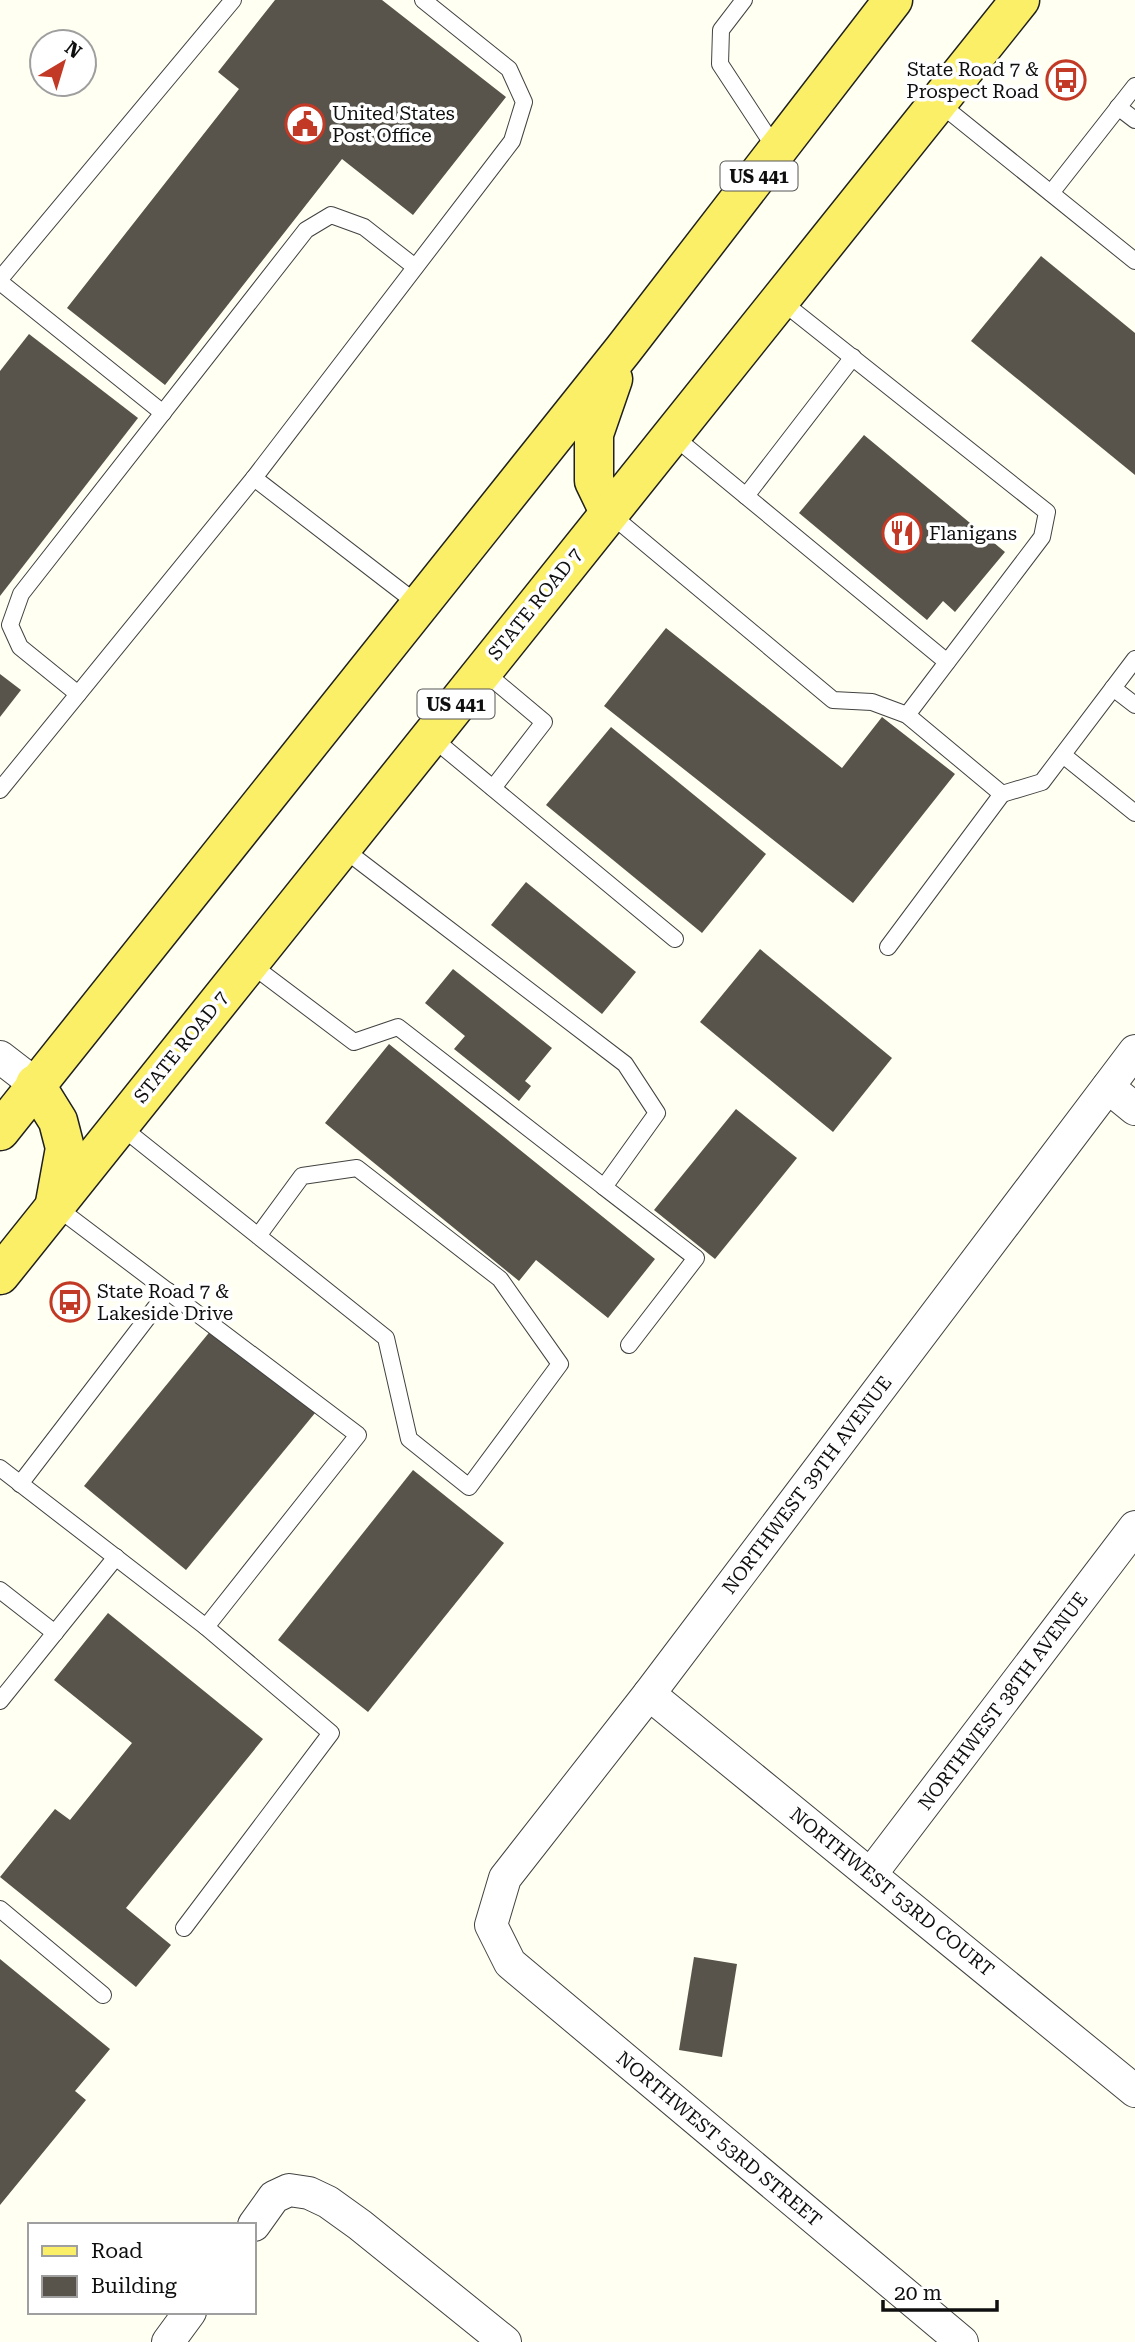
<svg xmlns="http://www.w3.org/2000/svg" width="1135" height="2342" font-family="'Roboto Serif',serif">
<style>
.building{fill:#58534b}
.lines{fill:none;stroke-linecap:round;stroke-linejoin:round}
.service-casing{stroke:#424242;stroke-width:18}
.minor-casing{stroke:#424242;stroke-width:34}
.primary-casing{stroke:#202020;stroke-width:41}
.service{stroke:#fff;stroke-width:16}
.minor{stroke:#fff;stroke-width:32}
.primary{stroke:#faef67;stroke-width:38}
.labels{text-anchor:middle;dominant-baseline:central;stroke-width:7;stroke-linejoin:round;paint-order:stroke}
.shield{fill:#fff;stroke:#575757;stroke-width:2}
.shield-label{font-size:18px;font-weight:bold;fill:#0f0f0f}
.poi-label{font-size:19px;fill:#0f0f0f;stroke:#fff;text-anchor:start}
.street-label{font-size:19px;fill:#0f0f0f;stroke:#fff}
</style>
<rect width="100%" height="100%" fill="#fffff2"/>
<g class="building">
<path d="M 275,0 L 382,0 L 506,97 L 413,215 L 342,159 L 165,385 L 67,308 L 239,89 L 218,72 Z"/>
<path d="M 1041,256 L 1135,333 L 1135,475 L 971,341 Z"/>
<path d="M 29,334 L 138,418 L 0,596 L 0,371 Z"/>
<path d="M 864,435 L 1005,552 L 955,612 L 943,601 L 927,620 L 799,513 Z"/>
<path d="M 666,628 L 842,768 L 882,717 L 955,774 L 853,903 L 604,706 Z"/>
<path d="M 0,674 L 21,690 L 0,717 Z"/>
<path d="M 611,727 L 766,854 L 702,933 L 546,805 Z"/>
<path d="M 526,882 L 636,972 L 602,1014 L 491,925 Z"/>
<path d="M 760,949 L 892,1058 L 833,1132 L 700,1022 Z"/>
<path d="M 453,969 L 552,1048 L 525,1081 L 531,1086 L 519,1101 L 454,1049 L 465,1036 L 425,1003 Z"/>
<path d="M 389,1044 L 655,1259 L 608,1318 L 536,1260 L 519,1281 L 325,1123 Z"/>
<path d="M 736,1109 L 797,1158 L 715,1259 L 654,1210 Z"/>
<path d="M 212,1329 L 315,1413 L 186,1570 L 84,1486 Z"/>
<path d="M 413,1470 L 504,1543 L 368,1712 L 278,1640 Z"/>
<path d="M 108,1613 L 263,1739 L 126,1908 L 171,1945 L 136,1987 L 0,1877 L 55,1809 L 70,1820 L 132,1743 L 54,1680 Z"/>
<path d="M 694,1957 L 737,1964 L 722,2057 L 679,2050 Z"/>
<path d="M 0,1959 L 110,2049 L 75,2091 L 86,2100 L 0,2205 Z"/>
</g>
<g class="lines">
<g class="service-casing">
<g id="service">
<path d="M 744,0 L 721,30 L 720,64 L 777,151"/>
<path d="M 939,103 L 1135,261"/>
<path d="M 1118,107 L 1135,120"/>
<path d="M 1051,193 L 1135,86"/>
<path d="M 0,279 L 233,0"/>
<path d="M 0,282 L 163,413"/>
<path d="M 780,300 L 1047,512 L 1042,537 L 907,715"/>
<path d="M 672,435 L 947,662"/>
<path d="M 254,478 L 419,605"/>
<path d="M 746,496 L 853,357"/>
<path d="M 609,513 L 833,700 L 872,702 L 907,715 L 1002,794 L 888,947"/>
<path d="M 482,670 L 544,722 L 493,788"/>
<path d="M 1113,688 L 1135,705"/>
<path d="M 78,694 L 20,647 L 10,625 L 21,594 L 306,230 L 331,215 L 364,227 L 415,267"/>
<path d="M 430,736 L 675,939"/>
<path d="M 1063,755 L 1135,813"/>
<path d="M 0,790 L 254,478 L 512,141 L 524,102 L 509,69 L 423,0"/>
<path d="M 1002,794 L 1042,782 L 1135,659"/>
<path d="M 249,963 L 354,1042 L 398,1027 L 604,1187 L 657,1113 L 625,1064 L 341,847"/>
<path d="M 119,1125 L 386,1338 L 409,1439 L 469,1487 L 560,1364 L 500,1279 L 357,1168 L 302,1176 L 258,1236"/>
<path d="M 604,1187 L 696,1258 L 629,1345"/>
<path d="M 0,1468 L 206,1627 L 358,1435 L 55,1206"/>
<path d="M 20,1484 L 168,1291"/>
<path d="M 0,1590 L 55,1633"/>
<path d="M 0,1701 L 116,1557"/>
<path d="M 0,1909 L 103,1995"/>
<path d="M 184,1928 L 331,1733 L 206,1627"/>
</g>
</g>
<g class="minor-casing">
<g id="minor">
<path d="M 0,1057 L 35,1084"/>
<path d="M 1108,1087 L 1135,1109"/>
<path d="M 649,1694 L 1135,2091"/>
<path d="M 871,1874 L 1135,1527"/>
<path d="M 254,2225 L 274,2197 L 289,2190 L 309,2193 L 328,2202 L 360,2225 L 505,2342"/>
<path d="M 168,2342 L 190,2312"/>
<path d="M 962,2342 L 510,1963 L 491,1925 L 505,1878 L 649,1694 L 1135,1051"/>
</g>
</g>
<g class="primary-casing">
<g id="primary">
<path d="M 609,512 L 594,481 L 594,434 L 613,379"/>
<path d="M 35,1084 L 58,1121 L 65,1148 L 55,1203"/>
<path d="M 0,1131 L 623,350 L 893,0"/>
<path d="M 0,1275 L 1020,0"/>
</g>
</g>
<use href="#service" class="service"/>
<use href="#minor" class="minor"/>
<use href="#primary" class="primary"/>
</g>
<defs>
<g id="bus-ring" transform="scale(2.0125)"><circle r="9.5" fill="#fff" stroke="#c23925" stroke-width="1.5"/><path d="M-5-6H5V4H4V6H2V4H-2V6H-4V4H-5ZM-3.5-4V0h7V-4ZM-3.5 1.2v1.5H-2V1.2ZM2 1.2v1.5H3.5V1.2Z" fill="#c23925"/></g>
<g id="civic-ring" transform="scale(2.0125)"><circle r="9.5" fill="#fff" stroke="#c23925" stroke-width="1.5"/><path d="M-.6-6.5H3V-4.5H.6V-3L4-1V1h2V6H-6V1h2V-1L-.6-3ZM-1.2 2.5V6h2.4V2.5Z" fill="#c23925"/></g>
<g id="restaurant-ring" transform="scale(2.0125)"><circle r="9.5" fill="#fff" stroke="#c23925" stroke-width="1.5"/><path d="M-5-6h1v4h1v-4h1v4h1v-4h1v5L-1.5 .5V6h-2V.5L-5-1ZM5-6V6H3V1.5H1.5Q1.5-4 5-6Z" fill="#c23925"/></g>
</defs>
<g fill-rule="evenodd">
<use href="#bus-ring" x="1066" y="80"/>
<use href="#civic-ring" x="305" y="124"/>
<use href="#restaurant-ring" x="902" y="533"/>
<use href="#bus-ring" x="70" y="1302"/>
</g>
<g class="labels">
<g class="shield">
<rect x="720.5" y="161.5" width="77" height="29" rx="5"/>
<rect x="417.5" y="689.5" width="77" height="29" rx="5"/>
</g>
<g class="shield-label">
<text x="759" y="176">US 441</text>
<text x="456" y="704">US 441</text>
</g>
<g class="poi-label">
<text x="1039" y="69" text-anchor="end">State Road 7 &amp;<tspan x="1039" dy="22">Prospect Road</tspan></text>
<text x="332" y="113">United States<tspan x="332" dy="22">Post Office</tspan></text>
<text x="929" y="533">Flanigans</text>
<text x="97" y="1291">State Road 7 &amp;<tspan x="97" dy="22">Lakeside Drive</tspan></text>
</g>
<g class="street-label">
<text transform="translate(535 604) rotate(-51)">STATE ROAD 7</text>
<text transform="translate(181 1047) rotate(-51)">STATE ROAD 7</text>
<text transform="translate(807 1485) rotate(-53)">NORTHWEST 39TH AVENUE</text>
<text transform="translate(1003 1701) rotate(-53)">NORTHWEST 38TH AVENUE</text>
<text transform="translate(892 1892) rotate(39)">NORTHWEST 53RD COURT</text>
<text transform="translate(719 2139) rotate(40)">NORTHWEST 53RD STREET</text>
</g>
</g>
<rect x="28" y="2223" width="228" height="91" fill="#ffffff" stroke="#9f9f9f" stroke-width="2"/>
<rect x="42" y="2246" width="35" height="10" fill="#faef67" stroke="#9f9f9f" stroke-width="2"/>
<text x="91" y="2258" font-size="21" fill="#0f0f0f">Road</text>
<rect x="42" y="2276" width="35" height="21" fill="#58534b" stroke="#9f9f9f" stroke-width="2"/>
<text x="91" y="2293" font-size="21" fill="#0f0f0f">Building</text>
<g transform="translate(63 63) rotate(38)"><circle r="33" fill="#ffffff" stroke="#9f9f9f" stroke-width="2"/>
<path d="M0-5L12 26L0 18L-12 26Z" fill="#c23925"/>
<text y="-10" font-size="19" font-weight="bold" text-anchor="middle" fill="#0f0f0f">N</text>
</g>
<path d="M883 2300v10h114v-10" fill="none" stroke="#0f0f0f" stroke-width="3.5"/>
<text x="894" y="2300" font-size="21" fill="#0f0f0f" stroke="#ffffff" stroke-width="5" paint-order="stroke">20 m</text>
</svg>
